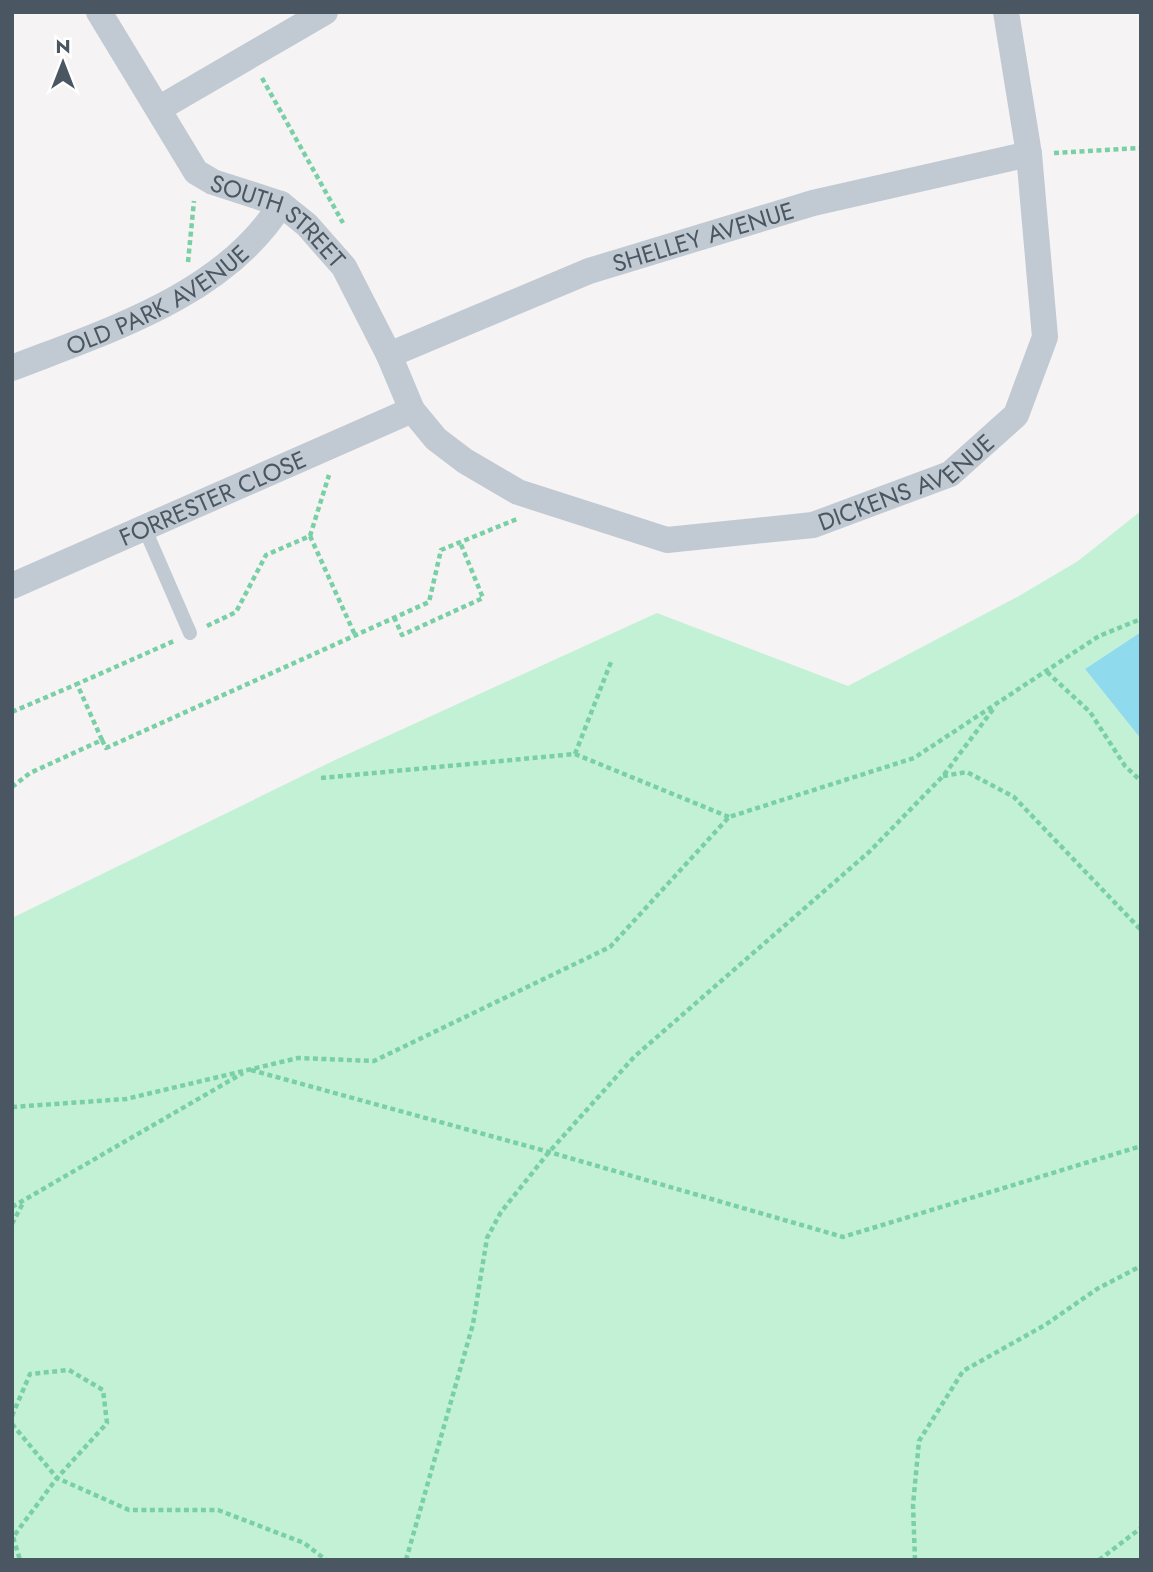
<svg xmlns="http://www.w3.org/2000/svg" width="1153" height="1572" font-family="Jost,sans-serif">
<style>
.green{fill:#c3f1d5}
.water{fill:#90daee}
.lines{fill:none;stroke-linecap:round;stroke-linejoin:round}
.path{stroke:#7ad0a6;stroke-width:4.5;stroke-dasharray:5 3.5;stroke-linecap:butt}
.service{stroke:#c1cad2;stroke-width:14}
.minor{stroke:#c1cad2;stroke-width:26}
.labels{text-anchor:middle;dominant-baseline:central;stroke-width:5;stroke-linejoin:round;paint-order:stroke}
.street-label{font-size:24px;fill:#4a5661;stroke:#fff}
</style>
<rect width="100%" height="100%" fill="#f5f3f3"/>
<path class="green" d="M 1141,511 L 1141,632 L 1085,669 L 1141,739 L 1141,1560 L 12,1560 L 12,918 L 335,760 L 657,613 L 848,686 L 1019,596 L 1078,561 Z"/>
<path class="water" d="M 1141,632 L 1141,739 L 1085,669 Z"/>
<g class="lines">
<g class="path">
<path d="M 262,78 L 343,223"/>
<path d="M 1054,153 L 1141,148"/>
<path d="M 188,262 L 194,201"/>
<path d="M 310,536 L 355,635"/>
<path d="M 394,617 L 402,635 L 483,598 L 460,542"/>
<path d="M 207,626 L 236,612 L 266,555 L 310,536 L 329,475"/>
<path d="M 1047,672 L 1090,712 L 1125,766 L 1141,781"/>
<path d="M 12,712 L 77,684"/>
<path d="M 102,740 L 77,684 L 174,641"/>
<path d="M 575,754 L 611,662"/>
<path d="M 943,776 L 967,772 L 1014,797 L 1141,930"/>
<path d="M 321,778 L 575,754 L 729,817"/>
<path d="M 12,787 L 30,773 L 102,740 L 106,748 L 429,602 L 441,550 L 517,519"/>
<path d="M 251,1070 L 549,1152 L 843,1237 L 1141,1146"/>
<path d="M 12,1107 L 126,1099 L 298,1058 L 374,1061 L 610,947 L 729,817 L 914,758 L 1099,636 L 1141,619"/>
<path d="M 12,1207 L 243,1073"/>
<path d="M 12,1224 L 23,1203"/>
<path d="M 12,1416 L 30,1374 L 69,1370 L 103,1390 L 107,1423 L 57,1478 L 13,1537 L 20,1560"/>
<path d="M 12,1424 L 57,1478 L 129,1510 L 218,1510 L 304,1543 L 326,1560"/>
<path d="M 406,1560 L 473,1324 L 487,1238 L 501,1212 L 549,1152 L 634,1057 L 869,852 L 943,776 L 994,708"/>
<path d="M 915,1560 L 913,1505 L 919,1441 L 963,1371 L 1045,1325 L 1097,1289 L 1141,1266"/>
<path d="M 1099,1560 L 1141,1528"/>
</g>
<path class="service" d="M 144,527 L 190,633"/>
<g class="minor">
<path id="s1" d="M 99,12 L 196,172 L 213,182 L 281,204 L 307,225 L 344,267 L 389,355 L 412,410 L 436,439 L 465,461 L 518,492 L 667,540 L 813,525 L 950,474 L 1016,415 L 1045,337 L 1029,154 L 1006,12"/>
<path d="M 160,108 L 325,12"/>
<path id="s2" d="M 389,355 L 589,271 L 813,203 L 1029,154"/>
<path id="s3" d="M 12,368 C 107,331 225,295 281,204"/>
<path id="s4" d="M 12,586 L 412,410"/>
</g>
</g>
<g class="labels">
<g class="street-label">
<text stroke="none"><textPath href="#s1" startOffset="284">SOUTH STREET</textPath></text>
<text stroke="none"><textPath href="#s2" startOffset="336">SHELLEY AVENUE</textPath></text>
<text stroke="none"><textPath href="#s3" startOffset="161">OLD PARK AVENUE</textPath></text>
<text stroke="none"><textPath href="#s1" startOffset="1068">DICKENS AVENUE</textPath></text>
<text stroke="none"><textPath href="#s4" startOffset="219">FORRESTER CLOSE</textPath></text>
</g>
</g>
<rect width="1153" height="1572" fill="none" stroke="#4a5661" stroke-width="28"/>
<g transform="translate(63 63)" stroke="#ffffff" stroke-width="5" paint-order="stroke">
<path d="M0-5L12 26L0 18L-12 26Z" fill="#4a5661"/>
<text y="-10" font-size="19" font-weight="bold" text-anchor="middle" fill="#4a5661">N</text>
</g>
</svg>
